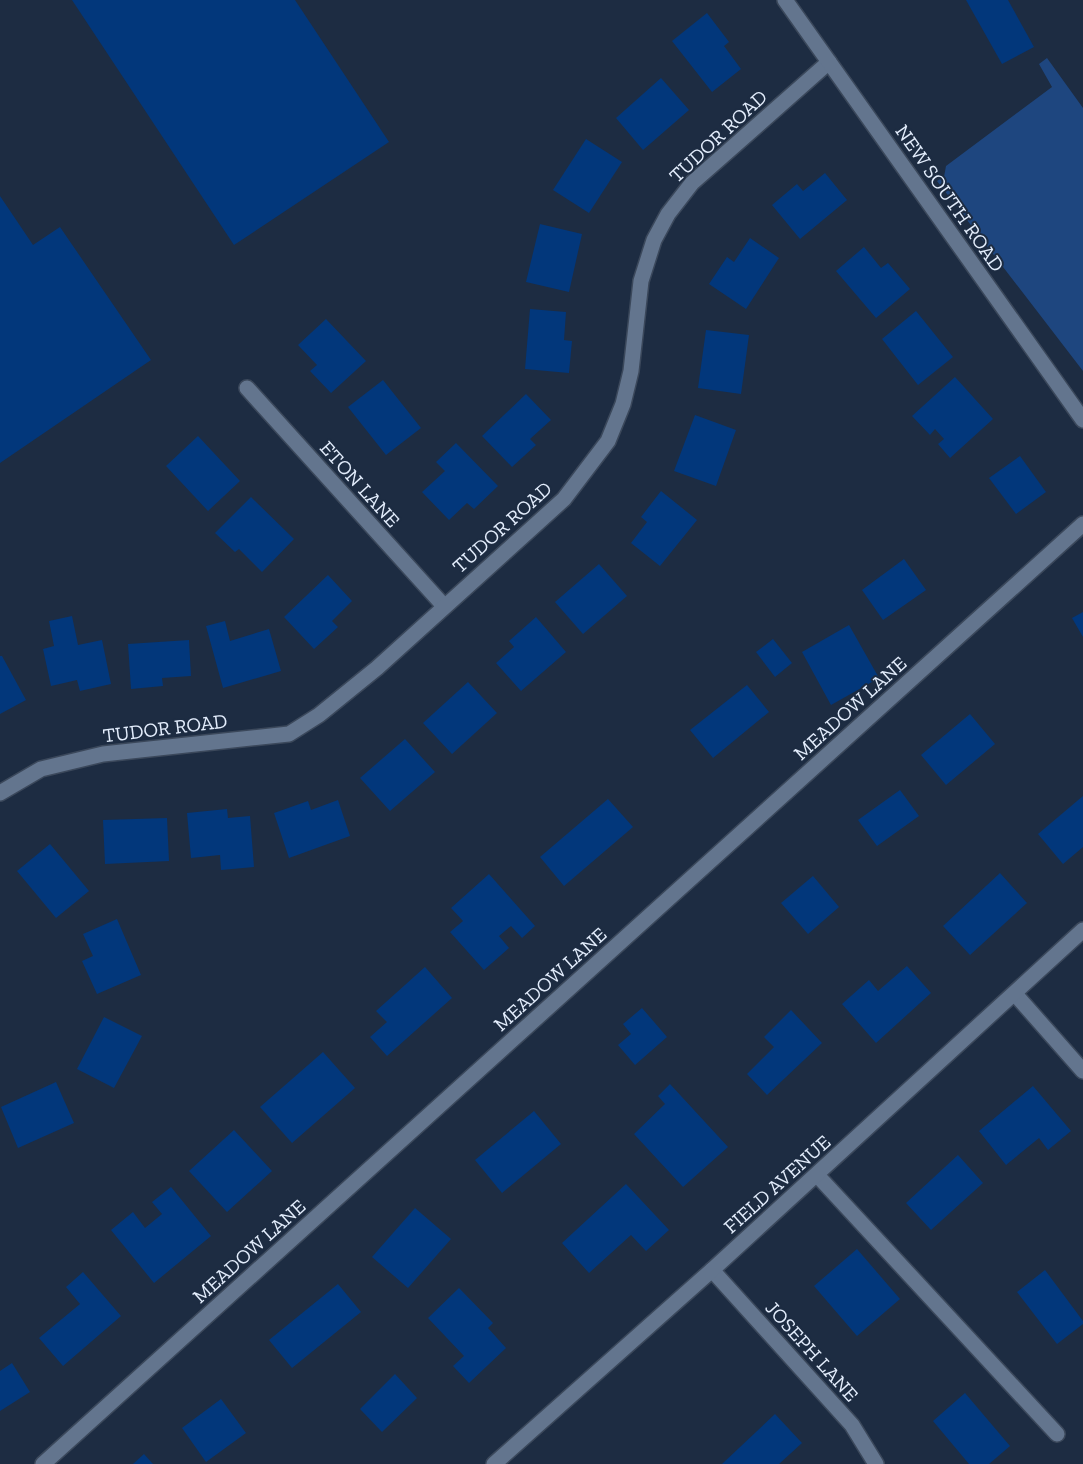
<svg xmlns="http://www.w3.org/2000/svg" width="1083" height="1464" font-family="'Zilla Slab',serif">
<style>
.green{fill:#1e467f}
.building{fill:#02377b}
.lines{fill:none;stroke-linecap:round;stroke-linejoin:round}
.service-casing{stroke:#3b485b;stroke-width:18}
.minor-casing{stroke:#3b485b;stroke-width:18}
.tertiary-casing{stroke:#3b485b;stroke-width:18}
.service{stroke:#63758e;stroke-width:15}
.minor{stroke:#63758e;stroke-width:15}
.tertiary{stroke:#63758e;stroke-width:15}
.labels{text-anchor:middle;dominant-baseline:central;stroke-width:4;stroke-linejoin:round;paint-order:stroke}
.street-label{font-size:20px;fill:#e3edfc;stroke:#1d2c42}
</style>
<rect width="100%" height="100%" fill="#1d2c42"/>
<path class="green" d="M 1047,58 L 1083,108 L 1083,371 L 937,181 L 944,177 L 946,166 L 1052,87 L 1039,64 Z"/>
<g class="building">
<path d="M 72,0 L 295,0 L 389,142 L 234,245 Z"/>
<path d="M 966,0 L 1008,0 L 1034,47 L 1002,64 Z"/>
<path d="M 707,13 L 729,42 L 724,46 L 741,69 L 712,92 L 672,41 Z"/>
<path d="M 661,78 L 689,110 L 643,150 L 616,118 Z"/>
<path d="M 586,139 L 622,162 L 589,213 L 553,190 Z"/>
<path d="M 825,173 L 847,200 L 800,239 L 772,205 L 797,184 L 803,191 Z"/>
<path d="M 0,196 L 33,245 L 60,227 L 151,360 L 0,463 Z"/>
<path d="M 540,224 L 582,234 L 569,292 L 526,282 Z"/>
<path d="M 750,238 L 779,258 L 746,309 L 709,284 L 727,257 L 734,262 Z"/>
<path d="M 864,247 L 881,268 L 888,263 L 910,289 L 876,318 L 836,271 Z"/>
<path d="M 530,309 L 566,312 L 564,340 L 572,341 L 569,373 L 525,369 Z"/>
<path d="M 916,311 L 953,357 L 918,385 L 882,339 Z"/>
<path d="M 326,319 L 366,361 L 331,393 L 310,371 L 317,365 L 298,345 Z"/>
<path d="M 706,330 L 749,335 L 741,394 L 698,388 Z"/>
<path d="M 955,377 L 993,419 L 950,458 L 938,444 L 944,439 L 935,429 L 930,435 L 912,416 Z"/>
<path d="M 383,380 L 421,428 L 386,455 L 348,407 Z"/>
<path d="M 526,394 L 551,420 L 530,439 L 536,445 L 512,467 L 482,436 Z"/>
<path d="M 695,415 L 736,430 L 716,486 L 674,471 Z"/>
<path d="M 198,436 L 240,481 L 208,511 L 166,466 Z"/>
<path d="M 456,443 L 498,486 L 474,509 L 467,503 L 449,520 L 422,492 L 445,471 L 436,462 Z"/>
<path d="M 1020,456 L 1046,492 L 1016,514 L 989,478 Z"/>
<path d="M 661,491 L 697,520 L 660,566 L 631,543 L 647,522 L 641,517 Z"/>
<path d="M 251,497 L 294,539 L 262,572 L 239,549 L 235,552 L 215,533 Z"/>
<path d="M 904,559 L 926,590 L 883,620 L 862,590 Z"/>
<path d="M 599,564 L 627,596 L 583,634 L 555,602 Z"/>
<path d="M 328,575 L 352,601 L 332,621 L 338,627 L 314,649 L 284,617 Z"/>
<path d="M 1083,612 L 1083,637 L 1072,618 Z"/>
<path d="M 72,616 L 78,645 L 102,640 L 111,684 L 80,691 L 77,680 L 51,686 L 43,649 L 54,646 L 49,621 Z"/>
<path d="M 536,617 L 566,652 L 521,691 L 496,663 L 514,647 L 509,641 Z"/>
<path d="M 225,621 L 230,641 L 269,629 L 281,671 L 223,688 L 206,626 Z"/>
<path d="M 849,625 L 879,678 L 831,705 L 802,652 Z"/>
<path d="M 773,639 L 792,663 L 775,677 L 756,652 Z"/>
<path d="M 189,640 L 191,676 L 162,678 L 163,686 L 131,689 L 128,644 Z"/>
<path d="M 0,656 L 2,656 L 26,700 L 0,714 Z"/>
<path d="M 468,682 L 497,713 L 452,754 L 423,723 Z"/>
<path d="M 747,685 L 769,712 L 713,758 L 690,730 Z"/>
<path d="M 970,714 L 995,744 L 946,785 L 921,755 Z"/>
<path d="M 405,739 L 435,772 L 390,811 L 360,778 Z"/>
<path d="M 900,790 L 919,816 L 877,846 L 858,820 Z"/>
<path d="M 1083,796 L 1083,847 L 1063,864 L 1038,834 Z"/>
<path d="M 608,799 L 633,827 L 564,886 L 540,857 Z"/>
<path d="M 338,800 L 350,836 L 289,858 L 274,813 L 308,801 L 311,810 Z"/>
<path d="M 227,809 L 228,818 L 250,816 L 254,867 L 221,870 L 220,855 L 191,858 L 187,813 Z"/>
<path d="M 167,818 L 169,861 L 105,864 L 103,820 Z"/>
<path d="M 50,844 L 89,891 L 56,918 L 17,871 Z"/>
<path d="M 1000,873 L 1027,903 L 970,955 L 943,926 Z"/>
<path d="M 489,874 L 535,926 L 522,938 L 511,926 L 499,936 L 509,948 L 484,970 L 450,932 L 463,921 L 451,908 Z"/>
<path d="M 813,876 L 839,907 L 808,934 L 781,903 Z"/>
<path d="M 117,919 L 141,975 L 97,994 L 82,961 L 93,956 L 83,934 Z"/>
<path d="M 907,966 L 931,993 L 876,1043 L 842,1004 L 869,980 L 878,991 Z"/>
<path d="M 425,967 L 452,998 L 387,1056 L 370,1037 L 387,1022 L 376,1011 Z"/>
<path d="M 642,1008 L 667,1037 L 635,1065 L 618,1045 L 631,1034 L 623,1024 Z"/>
<path d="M 791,1010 L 822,1043 L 767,1095 L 747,1074 L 774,1047 L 764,1037 Z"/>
<path d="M 104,1017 L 142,1036 L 114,1088 L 77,1069 Z"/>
<path d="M 323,1052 L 355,1088 L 292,1143 L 260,1107 Z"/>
<path d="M 56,1082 L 74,1123 L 18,1148 L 1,1107 Z"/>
<path d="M 670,1084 L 728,1147 L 683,1187 L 634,1134 L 665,1104 L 658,1096 Z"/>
<path d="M 1033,1086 L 1071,1131 L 1048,1150 L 1039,1138 L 1006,1165 L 979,1131 Z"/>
<path d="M 534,1111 L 561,1144 L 502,1193 L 475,1160 Z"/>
<path d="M 234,1130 L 272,1171 L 227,1212 L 189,1171 Z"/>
<path d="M 958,1155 L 983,1183 L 931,1230 L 906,1203 Z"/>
<path d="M 626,1184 L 669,1230 L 646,1251 L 631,1235 L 589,1273 L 562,1243 Z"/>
<path d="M 171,1187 L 211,1236 L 154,1283 L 111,1230 L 133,1212 L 145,1228 L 162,1214 L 152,1202 Z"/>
<path d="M 415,1208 L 451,1239 L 408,1288 L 372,1257 Z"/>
<path d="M 857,1249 L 900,1299 L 857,1336 L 814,1286 Z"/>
<path d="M 1045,1270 L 1083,1321 L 1083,1324 L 1057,1344 L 1017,1292 Z"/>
<path d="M 83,1272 L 121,1316 L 63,1366 L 39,1338 L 80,1304 L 66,1287 Z"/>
<path d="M 338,1284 L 361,1312 L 292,1368 L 269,1340 Z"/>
<path d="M 459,1288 L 493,1323 L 488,1328 L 506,1348 L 469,1383 L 453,1366 L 464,1356 L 428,1318 Z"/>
<path d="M 12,1363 L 30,1392 L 0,1411 L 0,1371 Z"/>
<path d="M 395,1374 L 417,1398 L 382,1432 L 360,1409 Z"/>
<path d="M 965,1393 L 1010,1446 L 989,1464 L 969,1464 L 933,1421 Z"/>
<path d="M 221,1399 L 246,1433 L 206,1462 L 182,1428 Z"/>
<path d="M 775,1414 L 802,1443 L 779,1464 L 722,1464 Z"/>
<path d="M 144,1454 L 153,1464 L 133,1464 Z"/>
</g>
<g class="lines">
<g class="service-casing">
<path id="service" d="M 817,1175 L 1057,1434"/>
</g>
<g class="minor-casing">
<g id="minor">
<path d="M 247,388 L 444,606"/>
<path d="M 0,793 L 41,769 L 103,754 L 289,734 L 319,715 L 377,668 L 564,499 L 608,441 L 623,404 L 631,371 L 641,281 L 654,240 L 668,214 L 692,183 L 829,62"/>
<path d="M 1015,994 L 1083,1071"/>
<path d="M 712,1270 L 852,1425 L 876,1464"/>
<path d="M 43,1464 L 1083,524"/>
<path d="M 494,1464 L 712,1270 L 1083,930"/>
</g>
</g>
<g class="tertiary-casing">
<path id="tertiary" d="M 785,0 L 1083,420"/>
</g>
<use href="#service" class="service"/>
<use href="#minor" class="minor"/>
<use href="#tertiary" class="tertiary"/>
</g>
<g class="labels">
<g class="street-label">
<text transform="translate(718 136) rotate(-43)">TUDOR ROAD</text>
<text transform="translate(950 198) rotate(55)">NEW SOUTH ROAD</text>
<text transform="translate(360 484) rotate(48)">ETON LANE</text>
<text transform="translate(502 527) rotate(-42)">TUDOR ROAD</text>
<text transform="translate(850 708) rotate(-42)">MEADOW LANE</text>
<text transform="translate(165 728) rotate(-7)">TUDOR ROAD</text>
<text transform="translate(550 979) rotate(-42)">MEADOW LANE</text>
<text transform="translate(777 1184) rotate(-42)">FIELD AVENUE</text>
<text transform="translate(249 1251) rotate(-42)">MEADOW LANE</text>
<text transform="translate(812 1351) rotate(48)">JOSEPH LANE</text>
</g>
</g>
</svg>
